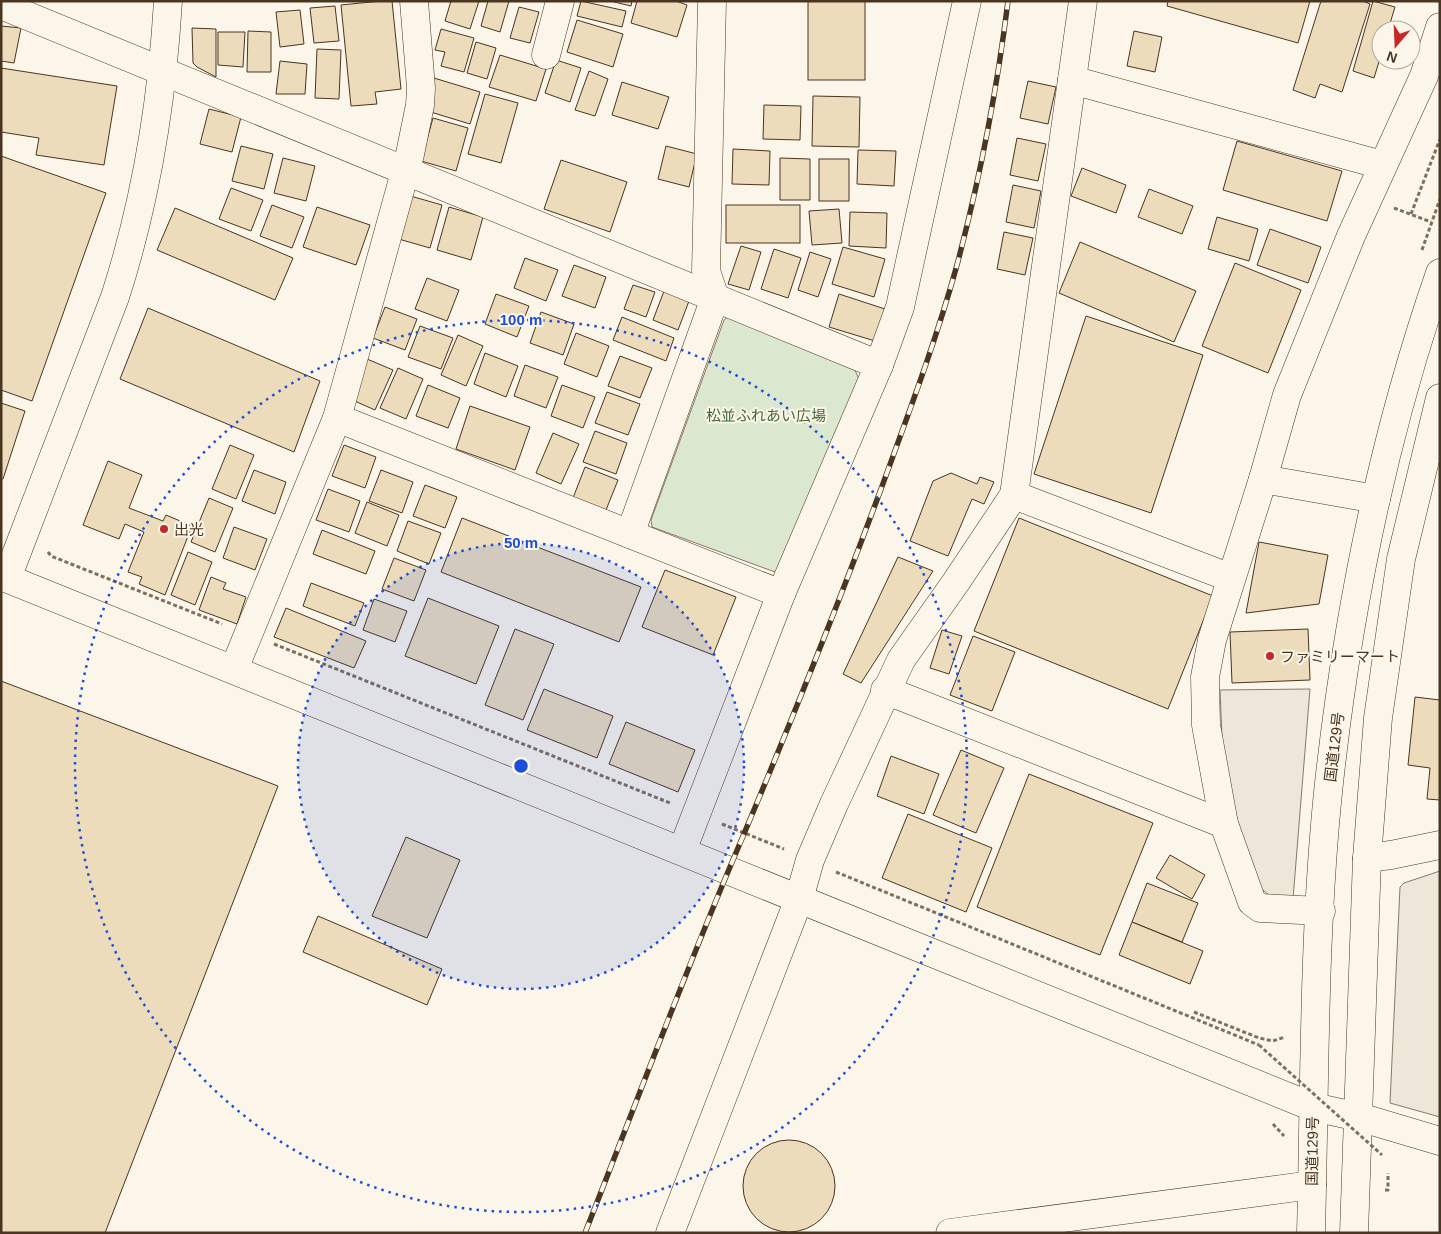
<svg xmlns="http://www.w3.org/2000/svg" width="1441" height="1234" font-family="Arial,'Noto Sans JP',sans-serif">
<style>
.green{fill:#dce7d0;stroke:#887966}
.parking{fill:#ede7d9;stroke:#887966}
.building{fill:#ecdcbc;stroke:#4a3520}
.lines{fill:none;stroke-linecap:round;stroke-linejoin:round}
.minor-casing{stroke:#4a3520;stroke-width:29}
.highway-casing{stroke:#4a3520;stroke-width:29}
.path{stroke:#7f6f5c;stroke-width:3;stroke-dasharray:4 2.5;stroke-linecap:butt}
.minor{stroke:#fbf6e9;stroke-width:28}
.highway{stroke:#fbf6e9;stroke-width:28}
.rail-casing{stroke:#4a3520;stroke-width:5.5}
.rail{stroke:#fbf6e9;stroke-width:4;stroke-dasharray:11;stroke-linecap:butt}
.path-bridge{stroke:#7f6f5c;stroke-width:3;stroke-dasharray:4 2.5;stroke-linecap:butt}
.ring{fill:none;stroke:#1d4ed8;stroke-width:2.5;stroke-dasharray:2.5 5}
.poi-dot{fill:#c62828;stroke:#fbf6e9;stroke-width:2}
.labels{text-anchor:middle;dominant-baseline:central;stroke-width:4;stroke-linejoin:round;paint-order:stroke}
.park-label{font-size:15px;fill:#436837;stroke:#fbf6e9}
.poi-label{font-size:15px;fill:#4a3520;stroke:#fbf6e9;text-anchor:start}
.street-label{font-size:15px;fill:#4a3520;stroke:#fbf6e9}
.centre{fill:#1d4ed8;stroke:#fbf6e9;stroke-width:2.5}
.ring-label{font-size:15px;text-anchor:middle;font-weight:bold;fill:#1d4ed8;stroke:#fbf6e9;stroke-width:4;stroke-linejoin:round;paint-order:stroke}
</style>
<rect width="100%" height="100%" fill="#fbf6e9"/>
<path class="green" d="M 729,316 L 854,368 L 859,379 L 783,567 L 775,572 L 652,527 L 651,520 L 724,320 Z"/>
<g class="parking">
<path d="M 1310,689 L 1293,899 L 1270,896 L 1257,885 L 1228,790 L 1222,739 L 1220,690 Z"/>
<path d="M 1440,871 L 1440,1117 L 1390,1103 L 1400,887 L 1404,883 Z"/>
</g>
<g class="building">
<path d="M 381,1 L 392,1 L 401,89 L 375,92 L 377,104 L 351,106 L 341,5 Z"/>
<path d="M 451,1 L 479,1 L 470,29 L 445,21 Z"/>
<path d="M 488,1 L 509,1 L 500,32 L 481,26 Z"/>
<path d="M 581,1 L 626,11 L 622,27 L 577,16 Z"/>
<path d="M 610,1 L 632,1 L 631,6 Z"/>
<path d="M 637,1 L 676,1 L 687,5 L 677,37 L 631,23 Z"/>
<rect x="808" y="1" width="57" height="79"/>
<path d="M 1168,1 L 1310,1 L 1298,43 L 1167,6 Z"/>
<path d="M 1321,1 L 1363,1 L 1370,4 L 1342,92 L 1320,84 L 1315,98 L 1293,90 Z"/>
<path d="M 1373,1 L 1395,7 L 1388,30 L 1381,30 L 1381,55 L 1374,78 L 1353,71 Z"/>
<path d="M 335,6 L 339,41 L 314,43 L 310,8 Z"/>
<path d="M 519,7 L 539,12 L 530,43 L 510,38 Z"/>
<path d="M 300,10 L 304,44 L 280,47 L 276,12 Z"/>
<path d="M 577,20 L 623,34 L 613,67 L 567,52 Z"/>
<path d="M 1,26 L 21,28 L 14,63 L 1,61 Z"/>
<path d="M 192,28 L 216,29 L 216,77 L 197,67 L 193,63 Z"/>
<path d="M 441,29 L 474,38 L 464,72 L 441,66 L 445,52 L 435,50 Z"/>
<path d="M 248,31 L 271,32 L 271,72 L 247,72 Z"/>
<path d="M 1134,31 L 1162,37 L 1155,72 L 1127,66 Z"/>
<path d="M 218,32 L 245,32 L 243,67 L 218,65 Z"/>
<path d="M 476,42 L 496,48 L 487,79 L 467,73 Z"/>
<path d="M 317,49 L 341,50 L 339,99 L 315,98 Z"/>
<path d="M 500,55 L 546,69 L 536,101 L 489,87 Z"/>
<path d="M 556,60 L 581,68 L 570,102 L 545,93 Z"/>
<path d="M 280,61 L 307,64 L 305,94 L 276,94 Z"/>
<path d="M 1,68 L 117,86 L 104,165 L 36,155 L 39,138 L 1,132 Z"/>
<path d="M 589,71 L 608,79 L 595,116 L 575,110 Z"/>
<path d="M 434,78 L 480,92 L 470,124 L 424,110 Z"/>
<path d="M 1028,81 L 1056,87 L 1048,124 L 1020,118 Z"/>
<path d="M 622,82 L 669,97 L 658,129 L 612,115 Z"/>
<path d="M 485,94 L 518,103 L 501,163 L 468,154 Z"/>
<path d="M 813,96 L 860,97 L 859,147 L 812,146 Z"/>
<path d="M 764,105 L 801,106 L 800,140 L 763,139 Z"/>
<path d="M 209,109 L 241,117 L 232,152 L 200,144 Z"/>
<path d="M 433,118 L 468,128 L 456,171 L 421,161 Z"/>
<path d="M 1017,138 L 1046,144 L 1038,181 L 1010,175 Z"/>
<path d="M 1237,141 L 1342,171 L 1327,221 L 1223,190 Z"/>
<path d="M 241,146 L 273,154 L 264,189 L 232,181 Z"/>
<path d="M 666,146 L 697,154 L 689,187 L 658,179 Z"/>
<path d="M 733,149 L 770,151 L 769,185 L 732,184 Z"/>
<path d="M 858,150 L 896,151 L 894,186 L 857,184 Z"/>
<path d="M 1,156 L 106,193 L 32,401 L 1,390 Z"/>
<path d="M 283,158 L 315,166 L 306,201 L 274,193 Z"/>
<path d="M 780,158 L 810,159 L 810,200 L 780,200 Z"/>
<rect x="819" y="159" width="30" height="42"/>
<path d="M 561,160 L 627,182 L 610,232 L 544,209 Z"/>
<path d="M 1082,168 L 1126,185 L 1116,213 L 1071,196 Z"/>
<path d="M 1013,185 L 1041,191 L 1034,228 L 1006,222 Z"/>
<path d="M 231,188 L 263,200 L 251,231 L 219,219 Z"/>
<path d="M 1149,189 L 1193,206 L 1182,234 L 1138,217 Z"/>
<path d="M 407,195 L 442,205 L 430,248 L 395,238 Z"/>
<path d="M 272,205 L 304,217 L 292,248 L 260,236 Z"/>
<rect x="726" y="205" width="74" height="38"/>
<path d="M 317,207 L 370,225 L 356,265 L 303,247 Z"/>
<path d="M 449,207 L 483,217 L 471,260 L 437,250 Z"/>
<path d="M 175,208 L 293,258 L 275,300 L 157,250 Z"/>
<path d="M 839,209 L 842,243 L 812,245 L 809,211 Z"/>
<path d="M 850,212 L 887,213 L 886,248 L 849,246 Z"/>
<path d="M 1217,217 L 1258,229 L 1249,261 L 1208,249 Z"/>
<path d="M 1270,229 L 1321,247 L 1308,283 L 1257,265 Z"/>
<path d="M 1004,232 L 1033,238 L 1025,275 L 997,269 Z"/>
<path d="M 1080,242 L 1196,291 L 1174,342 L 1059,293 Z"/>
<path d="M 741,246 L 761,252 L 749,290 L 728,284 Z"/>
<path d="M 843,247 L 885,259 L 874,297 L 832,284 Z"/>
<path d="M 774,249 L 801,258 L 788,298 L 761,289 Z"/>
<path d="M 810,252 L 831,259 L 818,297 L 798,290 Z"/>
<path d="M 525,258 L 558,270 L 546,301 L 514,288 Z"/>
<path d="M 1235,263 L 1301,290 L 1268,373 L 1202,346 Z"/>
<path d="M 574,265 L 606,277 L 595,308 L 562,296 Z"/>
<path d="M 427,278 L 459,290 L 447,321 L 415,309 Z"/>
<path d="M 633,285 L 655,292 L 646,317 L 624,309 Z"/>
<path d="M 664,291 L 689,301 L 678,330 L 653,320 Z"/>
<path d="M 496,294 L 529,306 L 517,337 L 485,324 Z"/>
<path d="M 839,294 L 885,309 L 875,341 L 829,327 Z"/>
<path d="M 385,307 L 417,319 L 405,350 L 373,338 Z"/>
<path d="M 148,308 L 320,381 L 294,452 L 120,379 Z"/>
<path d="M 541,312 L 574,324 L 563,355 L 530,343 Z"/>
<path d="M 1086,316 L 1203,355 L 1151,513 L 1034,474 Z"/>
<path d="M 622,317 L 674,338 L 666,361 L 613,340 Z"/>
<path d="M 420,326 L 453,338 L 441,369 L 408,357 Z"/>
<path d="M 576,333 L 609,346 L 597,377 L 564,364 Z"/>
<path d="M 458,335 L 483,346 L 466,386 L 441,375 Z"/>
<path d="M 485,353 L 518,366 L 506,397 L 474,384 Z"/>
<path d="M 620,356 L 652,368 L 640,398 L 608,386 Z"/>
<path d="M 367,359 L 393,370 L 375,410 L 350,399 Z"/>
<path d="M 525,365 L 558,377 L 546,408 L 514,396 Z"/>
<path d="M 398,368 L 423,379 L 406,419 L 380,408 Z"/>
<path d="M 428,385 L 460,398 L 448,428 L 416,416 Z"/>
<path d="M 562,385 L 595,397 L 583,428 L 551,416 Z"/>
<path d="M 607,392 L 640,404 L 628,435 L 595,423 Z"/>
<path d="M 1,403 L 25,411 L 3,479 L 1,479 Z"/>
<path d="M 470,406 L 530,427 L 515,470 L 456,449 Z"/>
<path d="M 595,431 L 627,443 L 616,474 L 583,462 Z"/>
<path d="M 553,433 L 579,444 L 561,484 L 536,473 Z"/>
<path d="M 230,445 L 254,455 L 236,499 L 212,489 Z"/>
<path d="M 344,445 L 376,457 L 365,488 L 332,476 Z"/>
<path d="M 108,461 L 142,475 L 129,508 L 163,521 L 166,515 L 192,526 L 165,595 L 139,584 L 142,577 L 128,572 L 144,532 L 125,524 L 119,539 L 83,525 Z"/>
<path d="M 585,467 L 618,480 L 606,510 L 573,498 Z"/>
<path d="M 254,470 L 286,482 L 275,514 L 242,501 Z"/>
<path d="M 381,470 L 413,482 L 402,513 L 369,501 Z"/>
<path d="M 951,473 L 977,484 L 980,477 L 994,482 L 984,504 L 972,499 L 948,556 L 910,541 L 933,481 Z"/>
<path d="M 425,485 L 457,497 L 445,528 L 413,516 Z"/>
<path d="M 328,489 L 360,501 L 349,532 L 316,520 Z"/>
<path d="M 209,498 L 233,508 L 215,552 L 191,542 Z"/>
<path d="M 367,502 L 399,515 L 387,546 L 355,533 Z"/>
<path d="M 462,518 L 641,587 L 619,642 L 441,572 Z"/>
<path d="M 1019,518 L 1213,596 L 1168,709 L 974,631 Z"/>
<path d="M 408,521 L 441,533 L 429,564 L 397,551 Z"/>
<path d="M 234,527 L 267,539 L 255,570 L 223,558 Z"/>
<path d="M 322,530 L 375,551 L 366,574 L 313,554 Z"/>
<path d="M 1259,542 L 1328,555 L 1319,604 L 1246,613 Z"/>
<path d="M 188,552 L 212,562 L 195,605 L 171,595 Z"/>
<path d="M 898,557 L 933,571 L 861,683 L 843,674 Z"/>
<path d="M 394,558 L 426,570 L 414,601 L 382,589 Z"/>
<path d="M 665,570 L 736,597 L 713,655 L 642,627 Z"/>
<path d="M 211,577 L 226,583 L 223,589 L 246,597 L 237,624 L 199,610 Z"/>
<path d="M 311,583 L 364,603 L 355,626 L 303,606 Z"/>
<path d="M 428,598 L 499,626 L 476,684 L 405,656 Z"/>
<path d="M 374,599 L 407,611 L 395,642 L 363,630 Z"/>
<path d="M 286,608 L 366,641 L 354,668 L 274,637 Z"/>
<path d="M 515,629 L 554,644 L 523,720 L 485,705 Z"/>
<path d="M 1308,629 L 1310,680 L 1232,683 L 1230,632 Z"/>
<path d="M 942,630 L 962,636 L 949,674 L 930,668 Z"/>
<path d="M 973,636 L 1015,652 L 992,711 L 950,695 Z"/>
<path d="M 1,681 L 278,786 L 105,1233 L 1,1233 Z"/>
<path d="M 544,689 L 613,716 L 597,758 L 527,730 Z"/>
<path d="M 1415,697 L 1440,700 L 1440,800 L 1427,799 L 1430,768 L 1408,765 Z"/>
<path d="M 626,722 L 695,750 L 678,792 L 609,764 Z"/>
<path d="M 961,750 L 1004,768 L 976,833 L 933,815 Z"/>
<path d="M 891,756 L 939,774 L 924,814 L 877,796 Z"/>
<path d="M 1029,774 L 1153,823 L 1100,955 L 977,907 Z"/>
<path d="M 908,814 L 992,848 L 966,912 L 882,878 Z"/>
<path d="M 406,837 L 460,860 L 427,938 L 372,916 Z"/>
<path d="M 1170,855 L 1205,875 L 1192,899 L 1156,878 Z"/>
<path d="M 1147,883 L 1198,903 L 1182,942 L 1132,922 Z"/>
<path d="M 318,916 L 442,969 L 427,1005 L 303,952 Z"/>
<path d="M 1132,922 L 1203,951 L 1190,984 L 1119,955 Z"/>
<circle cx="789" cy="1186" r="46"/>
</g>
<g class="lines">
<g class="minor-casing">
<g id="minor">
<path d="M 1,5 L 879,365"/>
<path d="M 546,55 L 560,1"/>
<path d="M 1072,80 L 1382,165"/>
<path d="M 337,418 L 781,594"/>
<path d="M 1263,479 L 1376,499"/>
<path d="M 1014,495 L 1231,578"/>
<path d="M 630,534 L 715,298 L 706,271 L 712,1"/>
<path d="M 1,576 L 1313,1107 L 1359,1117 L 1440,1141"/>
<path d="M 7,578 L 115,297 C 146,201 162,103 168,1"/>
<path d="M 234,669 L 337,418 L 410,154 L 420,105 L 421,88 L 414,1"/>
<path d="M 885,690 L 1224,824"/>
<path d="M 682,851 L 781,594 L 879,365 L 900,307 L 967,1"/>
<path d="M 1367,858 L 1391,855 L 1440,845"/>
<path d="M 1321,911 L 1260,908 L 1252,902 L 1224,824 L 1206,725 L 1205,677 L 1212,640 L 1263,479 L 1287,395 L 1351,236 L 1424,76 L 1440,27"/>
<path d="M 670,1233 L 799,899 L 810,860 L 834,804 L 901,660 L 956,582 L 1014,495 L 1083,1"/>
<path d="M 950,1233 L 1312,1185"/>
</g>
</g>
<g class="highway-casing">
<g id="highway">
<path d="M 1311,1233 C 1315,1083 1313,932 1329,783 C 1348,611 1383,437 1440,273"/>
<path d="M 1354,1233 L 1367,858 L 1378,718 L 1401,559 L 1440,398"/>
</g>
</g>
<g class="path">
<path d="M 1394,208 L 1431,222"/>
<path d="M 1411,214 L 1440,139"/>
<path d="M 1422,250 L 1440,199"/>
<path d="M 48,552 L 51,556 L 222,624"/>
<path d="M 274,644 L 670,803"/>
<path d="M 722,824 L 784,849"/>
<path d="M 836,872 L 1259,1045"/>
<path d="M 1194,1012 L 1259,1038 L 1273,1041 L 1285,1037"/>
<path d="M 1273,1124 L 1284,1136"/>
<path d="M 1385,1190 L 1388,1190 L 1388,1173"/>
</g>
<use href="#minor" class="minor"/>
<use href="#highway" class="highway"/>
<g class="rail-casing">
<path id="rail" d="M 585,1233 C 633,1111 679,988 730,867 C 783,742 834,616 881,489 C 908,415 936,341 957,265 C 980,178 997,90 1008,1"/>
</g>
<use href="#rail" class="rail"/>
<path class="path-bridge" d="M 1259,1045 L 1382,1155"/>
</g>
<circle cx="521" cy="766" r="223" fill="#1d4ed8" fill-opacity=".12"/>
<g class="ring">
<circle cx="521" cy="766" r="223"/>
<circle cx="521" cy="766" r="446"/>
</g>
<g class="poi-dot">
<circle cx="164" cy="529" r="5"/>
<circle cx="1270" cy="656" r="5"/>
</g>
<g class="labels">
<g class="park-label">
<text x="766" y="415">松並ふれあい広場</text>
</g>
<g class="poi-label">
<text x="174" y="529">出光</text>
<text x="1280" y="656">ファミリーマート</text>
</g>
<g class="street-label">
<text transform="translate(1334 747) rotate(-83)">国道129号</text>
<text transform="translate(1312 1151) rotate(-89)">国道129号</text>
</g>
</g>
<circle cx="521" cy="766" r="8" class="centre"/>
<g class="ring-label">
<text x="521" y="325">100 m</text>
<text x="521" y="548">50 m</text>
</g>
<rect width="1441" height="1234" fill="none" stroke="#4a3520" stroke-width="5"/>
<g transform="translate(1396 45) rotate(199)"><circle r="24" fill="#fbf6e9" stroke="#b4a999"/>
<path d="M0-4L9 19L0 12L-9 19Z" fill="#c62828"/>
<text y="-8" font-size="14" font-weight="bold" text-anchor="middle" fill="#4a3520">N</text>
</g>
</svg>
